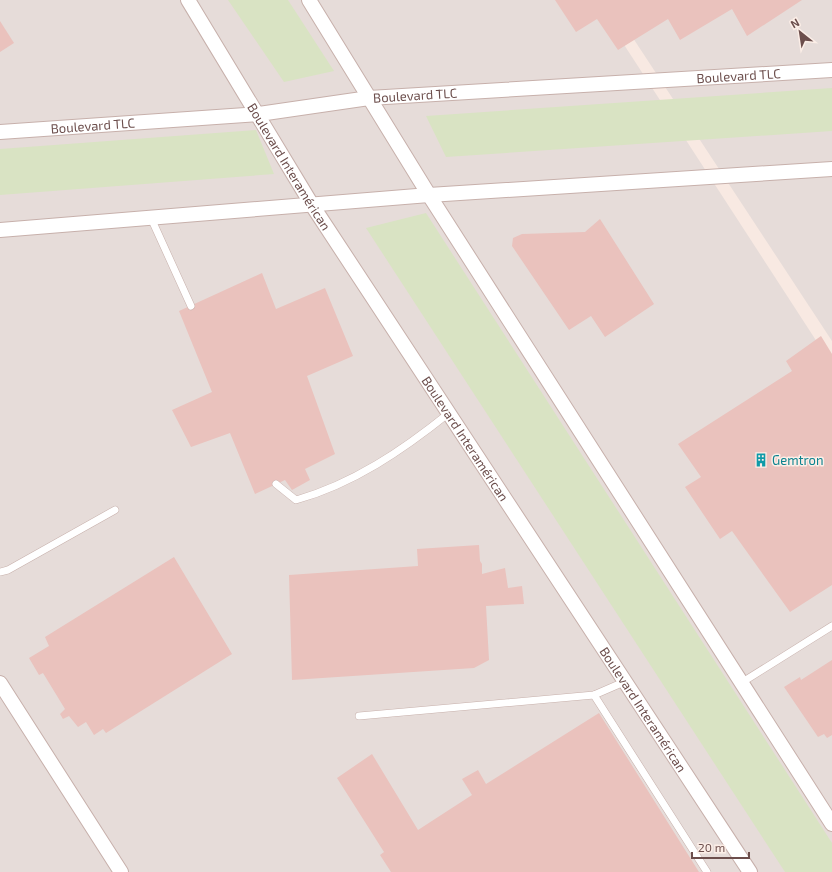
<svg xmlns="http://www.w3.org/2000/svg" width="832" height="872" font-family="'Exo 2',sans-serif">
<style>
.industrial{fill:#e6dcd9}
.green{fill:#d9e3c3}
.building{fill:#eac2bd}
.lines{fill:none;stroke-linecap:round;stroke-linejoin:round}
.lane-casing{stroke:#c7b0ab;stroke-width:8}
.street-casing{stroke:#c7b0ab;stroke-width:16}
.lane{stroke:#fff;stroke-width:7}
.street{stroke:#fff;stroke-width:14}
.labels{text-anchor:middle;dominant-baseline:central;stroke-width:3;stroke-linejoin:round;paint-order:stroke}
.street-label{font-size:13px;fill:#6c4e4c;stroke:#fceee7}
.culture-label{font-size:13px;fill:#0d838f;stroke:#fceee7;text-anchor:start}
</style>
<rect width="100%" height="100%" fill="#f8e9e2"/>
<g class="industrial">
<path d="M 0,0 L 595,0 L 832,365 L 832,872 L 0,872 Z"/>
<path d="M 608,0 L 832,0 L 832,341 Z"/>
</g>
<g class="green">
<path d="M 228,0 L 288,0 L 334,71 L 284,82 Z"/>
<path d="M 832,88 L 832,131 L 446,157 L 426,116 Z"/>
<path d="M 256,130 L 274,174 L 0,195 L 0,149 Z"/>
<path d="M 426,213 L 832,843 L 832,872 L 785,872 L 366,228 Z"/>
</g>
<g class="building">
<path d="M 555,0 L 802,0 L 747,36 L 732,9 L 680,40 L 668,19 L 618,50 L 597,19 L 576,32 Z"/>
<path d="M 0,21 L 14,43 L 0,52 Z"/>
<path d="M 600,219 L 654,304 L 605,337 L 591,316 L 569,330 L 512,246 L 513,238 L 522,234 L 585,232 Z"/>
<path d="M 262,273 L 276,309 L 325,288 L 353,356 L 307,376 L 335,454 L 305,469 L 310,480 L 292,490 L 285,480 L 255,494 L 230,433 L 191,447 L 172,410 L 212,392 L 179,311 Z"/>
<path d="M 821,336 L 832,354 L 832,585 L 790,612 L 732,531 L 720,539 L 685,487 L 701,477 L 678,444 L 792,371 L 786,361 Z"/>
<path d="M 479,545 L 480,561 L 482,564 L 482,574 L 505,568 L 508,588 L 522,586 L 524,604 L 486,606 L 489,660 L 474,668 L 292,680 L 289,575 L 418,566 L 417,549 Z"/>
<path d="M 174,557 L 232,654 L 106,733 L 103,729 L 94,735 L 86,722 L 78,727 L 69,716 L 63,719 L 60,714 L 65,709 L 43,673 L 39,675 L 29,658 L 49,646 L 45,637 Z"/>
<path d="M 832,660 L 832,735 L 827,738 L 824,734 L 818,737 L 784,687 L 800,677 L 801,680 Z"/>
<path d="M 599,713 L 699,872 L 391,872 L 380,855 L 384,852 L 337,778 L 372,754 L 418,830 L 472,795 L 462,779 L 478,770 L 486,784 Z"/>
</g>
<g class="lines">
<g class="lane-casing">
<g id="lane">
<path d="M 151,218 L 191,306"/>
<path d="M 276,484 L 296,500 C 353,484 403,450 449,413"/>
<path d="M 0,572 L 8,570 L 115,510"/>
<path d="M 741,683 L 832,626"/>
<path d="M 594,695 L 707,872"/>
<path d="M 359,716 L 594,695 L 624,682"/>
</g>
</g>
<g class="street-casing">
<g id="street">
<path id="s1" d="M 188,0 L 312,205 L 750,872"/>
<path d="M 309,0 L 429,195 L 832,824"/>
<path id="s2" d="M 0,132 L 259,114 L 369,98 L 832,70"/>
<path d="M 0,230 L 429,195 L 832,169"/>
<path d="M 0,683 L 121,872"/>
</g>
</g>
<use href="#lane" class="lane"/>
<use href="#street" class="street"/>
</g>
<defs>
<g id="building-bare" transform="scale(1.08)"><path d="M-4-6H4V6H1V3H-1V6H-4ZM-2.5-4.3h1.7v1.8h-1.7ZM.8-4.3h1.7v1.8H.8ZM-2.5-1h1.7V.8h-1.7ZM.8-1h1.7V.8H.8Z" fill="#0f9aa8" stroke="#fceee7" stroke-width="2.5" paint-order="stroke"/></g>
</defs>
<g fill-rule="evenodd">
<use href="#building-bare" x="761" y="460"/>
</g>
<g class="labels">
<g class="street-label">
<text stroke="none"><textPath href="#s2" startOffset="741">Boulevard TLC</textPath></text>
<text stroke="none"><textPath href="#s2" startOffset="417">Boulevard TLC</textPath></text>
<text stroke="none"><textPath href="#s2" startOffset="93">Boulevard TLC</textPath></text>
<text stroke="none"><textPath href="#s1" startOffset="195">Boulevard Interamérican</textPath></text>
<text stroke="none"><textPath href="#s1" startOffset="519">Boulevard Interamérican</textPath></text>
<text stroke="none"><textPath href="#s1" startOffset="843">Boulevard Interamérican</textPath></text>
</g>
<g class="culture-label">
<text x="772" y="460">Gemtron</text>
</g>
</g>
<g transform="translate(800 32) rotate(330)" stroke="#fceee7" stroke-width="3" paint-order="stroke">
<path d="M0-3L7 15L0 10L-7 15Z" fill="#6c4e4c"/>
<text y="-6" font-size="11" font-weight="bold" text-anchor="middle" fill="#6c4e4c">N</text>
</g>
<path d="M692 852v6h57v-6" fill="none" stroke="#6c4e4c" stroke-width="2"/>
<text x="698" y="852" font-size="12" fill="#6c4e4c" stroke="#fceee7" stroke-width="3" paint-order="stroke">20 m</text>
</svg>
